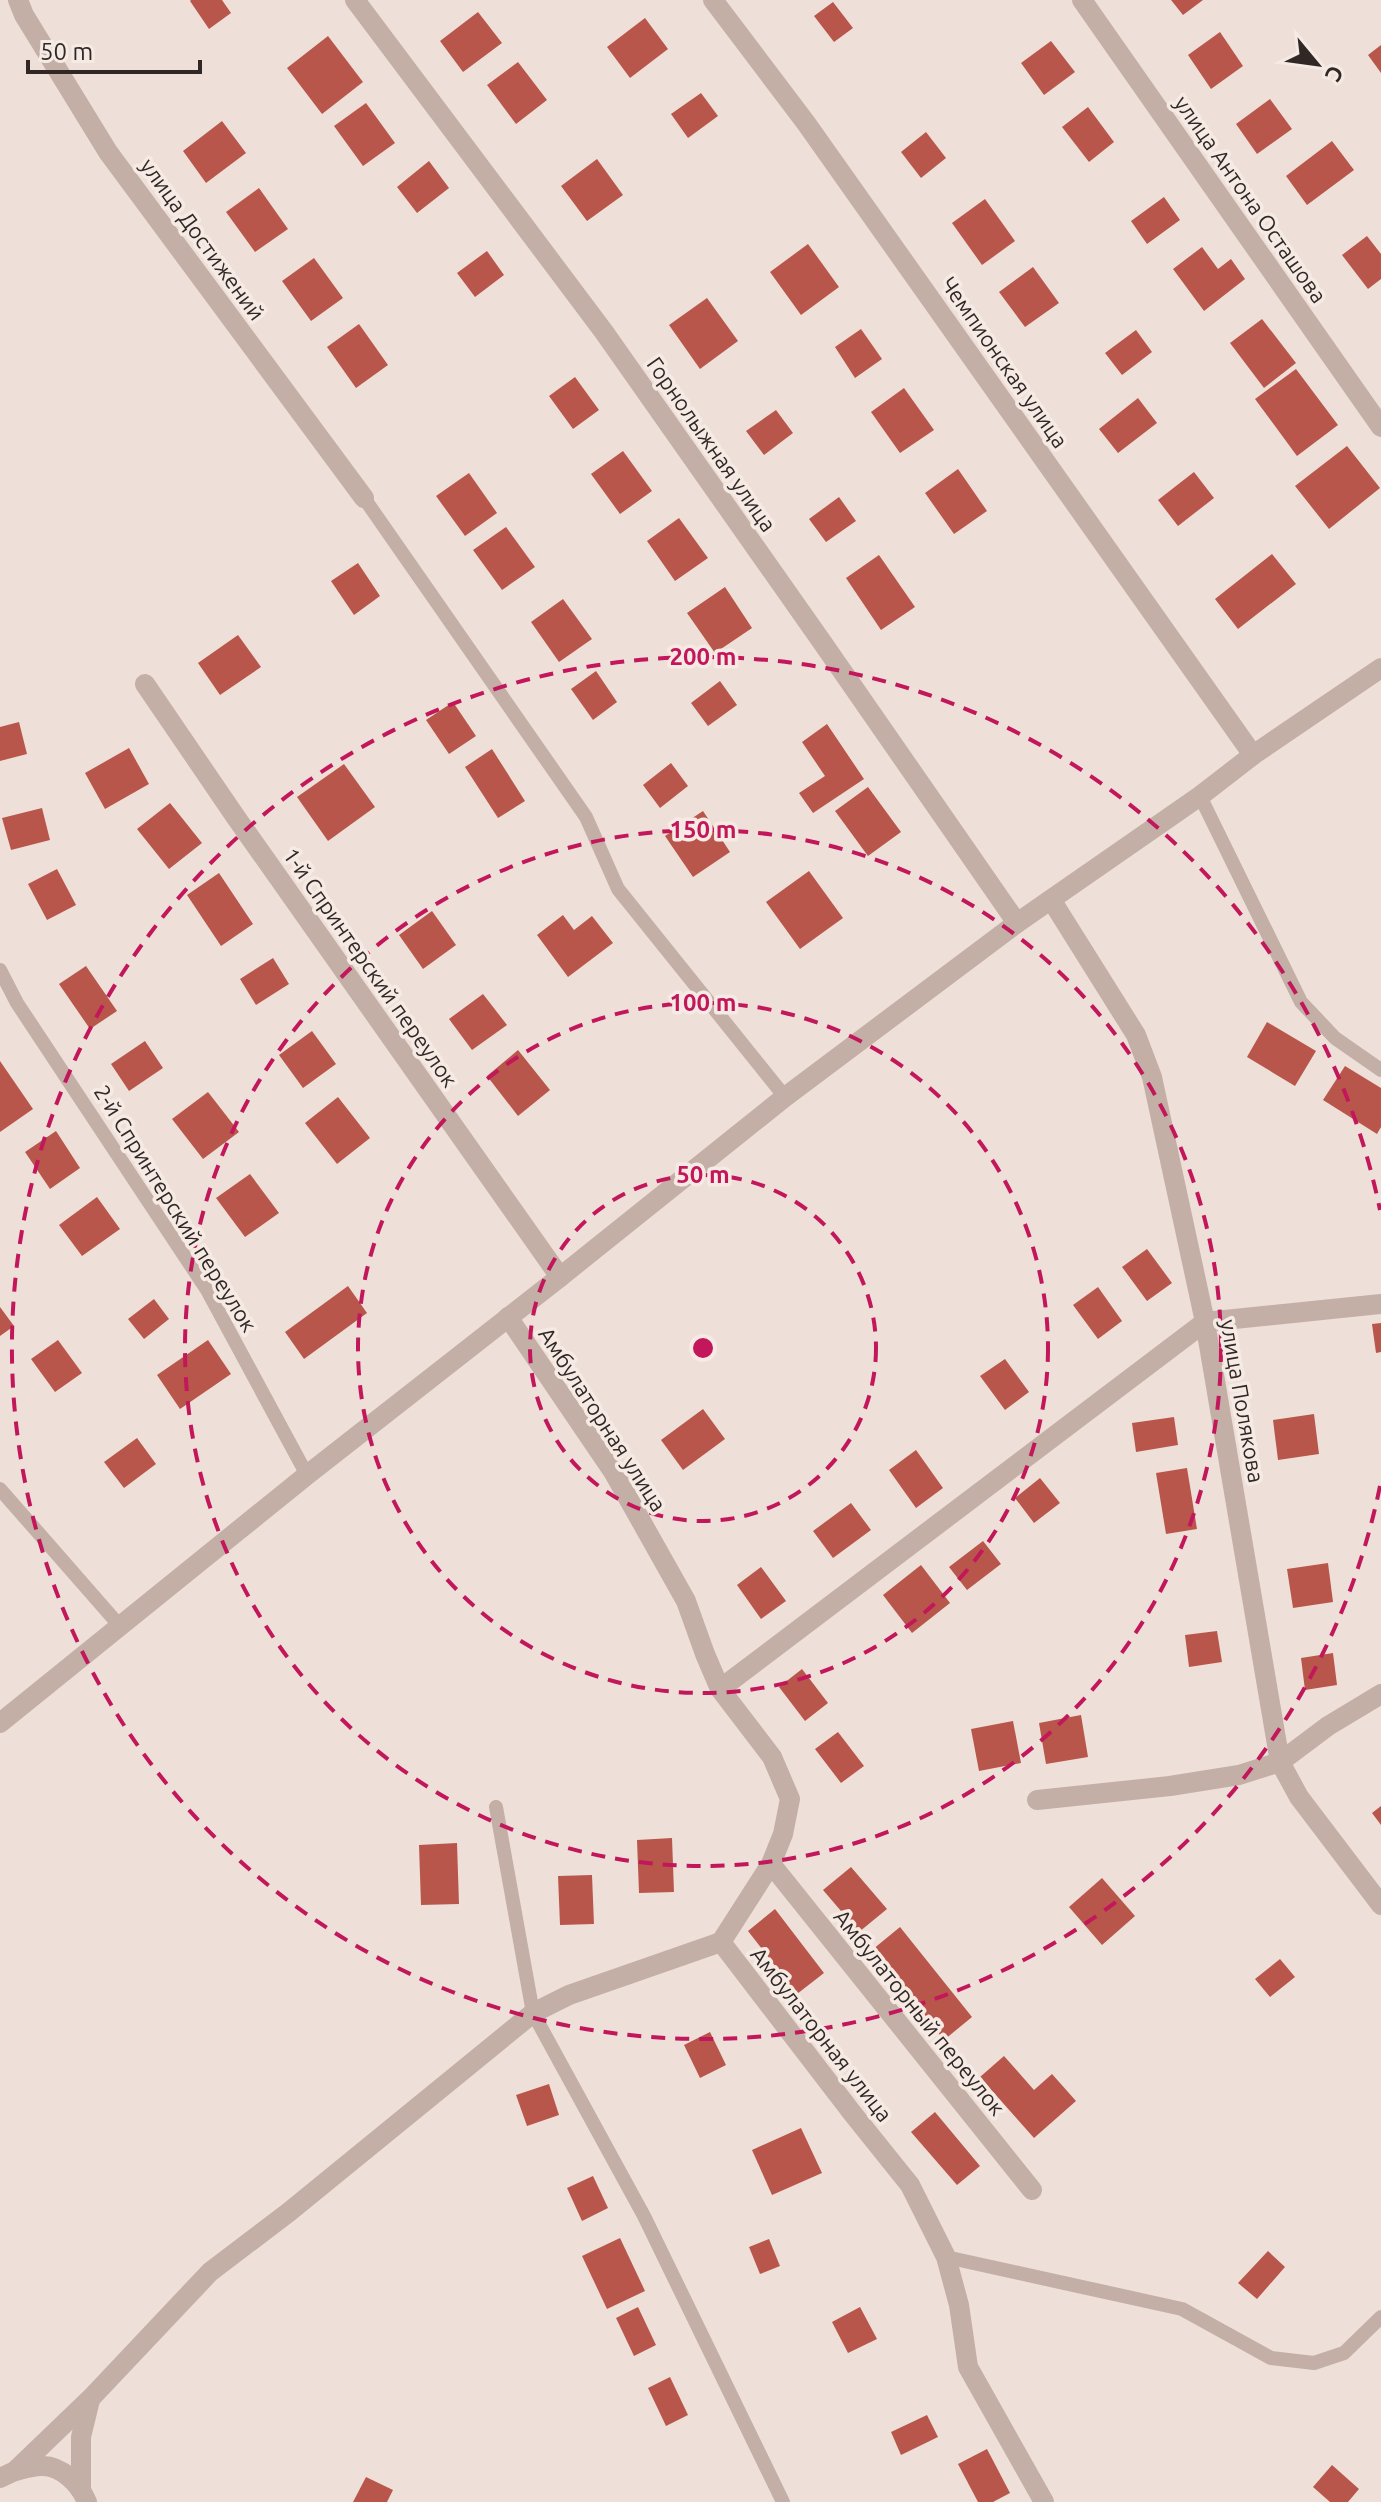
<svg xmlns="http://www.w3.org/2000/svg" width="1381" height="2502" font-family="Ubuntu,sans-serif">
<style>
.building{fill:#b9564b}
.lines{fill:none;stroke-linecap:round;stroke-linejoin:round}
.service{stroke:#c4afa6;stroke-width:14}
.minor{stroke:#c4afa6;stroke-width:20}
.tertiary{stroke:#c4afa6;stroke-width:20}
.ring{fill:none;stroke:#c2185b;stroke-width:4;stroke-dasharray:14 10}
.labels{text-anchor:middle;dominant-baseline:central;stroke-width:7;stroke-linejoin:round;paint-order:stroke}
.street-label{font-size:22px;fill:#312826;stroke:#f6ebe4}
.centre{fill:#c2185b;stroke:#f6ebe4;stroke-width:4}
.ring-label{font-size:24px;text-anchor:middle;font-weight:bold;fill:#c2185b;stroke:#f6ebe4;stroke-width:7;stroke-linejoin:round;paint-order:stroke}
</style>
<rect width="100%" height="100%" fill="#eee0d8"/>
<g class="building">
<path d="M 191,0 L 222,0 L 231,13 L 209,29 L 190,1 Z"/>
<path d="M 1171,0 L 1203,0 L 1183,15 Z"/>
<path d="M 833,2 L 853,28 L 834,42 L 814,16 Z"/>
<path d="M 478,12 L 502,43 L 463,72 L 440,41 Z"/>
<path d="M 645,18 L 668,49 L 630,78 L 607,47 Z"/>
<path d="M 1220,32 L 1243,66 L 1211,89 L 1188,55 Z"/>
<path d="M 328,36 L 363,82 L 322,114 L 287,68 Z"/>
<path d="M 1051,41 L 1075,72 L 1044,95 L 1021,63 Z"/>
<path d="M 1381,45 L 1381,73 L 1368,55 Z"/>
<path d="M 518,62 L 547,100 L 516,124 L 487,85 Z"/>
<path d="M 701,93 L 718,116 L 688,138 L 671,114 Z"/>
<path d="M 1270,99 L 1292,129 L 1257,154 L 1236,124 Z"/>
<path d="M 366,103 L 395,143 L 363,166 L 334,126 Z"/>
<path d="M 1088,107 L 1114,142 L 1089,162 L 1062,127 Z"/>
<path d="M 222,121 L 246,153 L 206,183 L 183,151 Z"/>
<path d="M 926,132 L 946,158 L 921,178 L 901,152 Z"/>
<path d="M 1332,141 L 1354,170 L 1307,205 L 1286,176 Z"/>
<path d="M 597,159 L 623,195 L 587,221 L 561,186 Z"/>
<path d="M 429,161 L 449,188 L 417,213 L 397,187 Z"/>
<path d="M 259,188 L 288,229 L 255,252 L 226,212 Z"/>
<path d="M 1164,197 L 1180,220 L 1147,244 L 1131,221 Z"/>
<path d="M 985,199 L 1015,241 L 982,265 L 952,223 Z"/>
<path d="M 1367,236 L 1381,254 L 1381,279 L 1368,289 L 1342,255 Z"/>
<path d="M 808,244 L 839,287 L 801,315 L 770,272 Z"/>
<path d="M 1202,247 L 1218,269 L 1231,259 L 1245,279 L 1204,311 L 1173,269 Z"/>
<path d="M 487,251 L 504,275 L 475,297 L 457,273 Z"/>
<path d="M 314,258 L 343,298 L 311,321 L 282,281 Z"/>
<path d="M 1033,267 L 1059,303 L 1025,327 L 999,292 Z"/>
<path d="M 707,298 L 738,341 L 700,369 L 669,325 Z"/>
<path d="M 1262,319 L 1296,363 L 1264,388 L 1230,343 Z"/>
<path d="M 359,324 L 388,365 L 356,388 L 327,347 Z"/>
<path d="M 861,329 L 882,359 L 855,378 L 835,347 Z"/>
<path d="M 1136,330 L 1152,352 L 1122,375 L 1105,353 Z"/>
<path d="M 1296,369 L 1338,425 L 1297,456 L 1255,399 Z"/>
<path d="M 575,377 L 599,410 L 573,429 L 549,396 Z"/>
<path d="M 904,388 L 934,430 L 900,453 L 871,412 Z"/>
<path d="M 1138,398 L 1157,423 L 1118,453 L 1099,429 Z"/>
<path d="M 776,410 L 793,433 L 764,455 L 746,431 Z"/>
<path d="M 1347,446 L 1380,488 L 1329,529 L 1295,486 Z"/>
<path d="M 623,451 L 652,491 L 620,514 L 591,474 Z"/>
<path d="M 958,469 L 987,511 L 954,534 L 925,493 Z"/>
<path d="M 1194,472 L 1214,498 L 1178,526 L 1158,500 Z"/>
<path d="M 469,473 L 497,513 L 465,536 L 436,496 Z"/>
<path d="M 839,497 L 856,521 L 826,542 L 809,519 Z"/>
<path d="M 679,518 L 708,558 L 675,581 L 647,541 Z"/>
<path d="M 506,527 L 535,567 L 502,590 L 473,550 Z"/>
<path d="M 1272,554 L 1296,584 L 1238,629 L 1215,599 Z"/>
<path d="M 879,555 L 915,607 L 881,630 L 846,578 Z"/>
<path d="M 358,563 L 380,596 L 354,615 L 331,581 Z"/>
<path d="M 725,587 L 752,628 L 715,653 L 687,613 Z"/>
<path d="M 563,599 L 592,639 L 559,662 L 531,622 Z"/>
<path d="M 238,635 L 261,667 L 220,695 L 198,663 Z"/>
<path d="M 596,671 L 617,702 L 593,720 L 571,689 Z"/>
<path d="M 720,681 L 737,705 L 708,726 L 691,703 Z"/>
<path d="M 453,702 L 476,736 L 449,754 L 426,720 Z"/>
<path d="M 19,722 L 27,754 L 0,761 L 0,727 Z"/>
<path d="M 827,724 L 864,779 L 813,813 L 799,793 L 825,776 L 802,742 Z"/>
<path d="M 129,748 L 149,784 L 105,809 L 85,773 Z"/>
<path d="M 492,749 L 525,801 L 498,818 L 465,767 Z"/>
<path d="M 671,763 L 688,786 L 660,808 L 643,785 Z"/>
<path d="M 344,764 L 375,807 L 328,841 L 297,797 Z"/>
<path d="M 868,787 L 901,832 L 868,856 L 835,811 Z"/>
<path d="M 170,803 L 202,843 L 169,869 L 137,829 Z"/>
<path d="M 42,808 L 50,840 L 11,850 L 2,818 Z"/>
<path d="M 703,811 L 730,852 L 693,877 L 665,836 Z"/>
<path d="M 57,869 L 76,905 L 47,920 L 28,884 Z"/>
<path d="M 809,871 L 843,918 L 800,949 L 766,902 Z"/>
<path d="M 219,873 L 253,924 L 221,946 L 187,895 Z"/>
<path d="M 432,911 L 456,945 L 423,969 L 399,935 Z"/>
<path d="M 563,915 L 574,930 L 592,916 L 613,943 L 568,977 L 537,935 Z"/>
<path d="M 273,958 L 289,984 L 256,1005 L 240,979 Z"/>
<path d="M 86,966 L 117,1011 L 90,1029 L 59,984 Z"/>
<path d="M 483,994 L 507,1025 L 472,1050 L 449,1019 Z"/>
<path d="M 1267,1022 L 1316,1051 L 1295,1086 L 1247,1057 Z"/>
<path d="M 312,1031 L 336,1064 L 303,1088 L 279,1055 Z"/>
<path d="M 145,1041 L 163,1068 L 129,1091 L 111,1064 Z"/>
<path d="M 518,1050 L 550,1090 L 518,1116 L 487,1076 Z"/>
<path d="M 0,1061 L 33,1109 L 0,1132 Z"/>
<path d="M 1345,1066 L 1381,1088 L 1381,1127 L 1377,1134 L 1323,1100 Z"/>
<path d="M 208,1092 L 239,1132 L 203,1159 L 172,1119 Z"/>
<path d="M 338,1097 L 370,1138 L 337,1164 L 305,1123 Z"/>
<path d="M 56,1131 L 80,1168 L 50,1189 L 25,1152 Z"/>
<path d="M 250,1174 L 279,1213 L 245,1237 L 216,1198 Z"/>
<path d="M 97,1197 L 120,1229 L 82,1256 L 59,1225 Z"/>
<path d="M 1147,1249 L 1172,1283 L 1147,1301 L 1122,1267 Z"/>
<path d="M 348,1286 L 367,1313 L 304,1359 L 285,1332 Z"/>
<path d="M 1098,1287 L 1122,1321 L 1098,1339 L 1073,1305 Z"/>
<path d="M 154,1299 L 169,1319 L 144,1339 L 128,1319 Z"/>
<path d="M 0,1307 L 14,1326 L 0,1336 Z"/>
<path d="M 1381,1323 L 1381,1352 L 1376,1353 L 1372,1324 Z"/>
<path d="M 58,1340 L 82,1373 L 55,1392 L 31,1359 Z"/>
<path d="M 208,1340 L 231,1374 L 180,1409 L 157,1375 Z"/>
<path d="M 1005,1359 L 1029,1392 L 1005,1410 L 980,1376 Z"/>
<path d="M 703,1409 L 725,1439 L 683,1470 L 661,1440 Z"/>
<path d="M 1314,1414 L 1319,1454 L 1278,1460 L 1273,1420 Z"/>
<path d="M 1174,1417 L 1178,1445 L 1136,1452 L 1132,1423 Z"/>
<path d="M 137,1438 L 156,1464 L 124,1488 L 104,1462 Z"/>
<path d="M 916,1450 L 943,1488 L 916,1508 L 889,1470 Z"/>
<path d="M 1187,1468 L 1197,1529 L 1166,1534 L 1156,1473 Z"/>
<path d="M 1040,1478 L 1060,1503 L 1034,1523 L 1015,1498 Z"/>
<path d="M 851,1503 L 871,1530 L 833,1558 L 813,1531 Z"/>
<path d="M 983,1541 L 1001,1564 L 967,1590 L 949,1567 Z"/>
<path d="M 1328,1563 L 1333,1602 L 1293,1608 L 1287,1569 Z"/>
<path d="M 921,1565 L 950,1603 L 912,1633 L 883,1595 Z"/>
<path d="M 761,1567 L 786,1601 L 761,1619 L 737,1585 Z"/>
<path d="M 1217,1631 L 1222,1662 L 1189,1667 L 1185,1635 Z"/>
<path d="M 1333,1653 L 1337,1685 L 1305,1690 L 1301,1658 Z"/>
<path d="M 802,1669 L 828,1703 L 805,1721 L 779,1687 Z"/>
<path d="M 1081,1715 L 1088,1757 L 1046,1764 L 1039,1723 Z"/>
<path d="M 1013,1721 L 1021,1763 L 979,1771 L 971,1729 Z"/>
<path d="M 838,1732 L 864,1766 L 841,1783 L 815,1749 Z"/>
<path d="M 1381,1806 L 1381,1825 L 1372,1813 Z"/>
<path d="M 672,1838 L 674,1892 L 639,1893 L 637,1840 Z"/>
<path d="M 457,1843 L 459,1904 L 421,1905 L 419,1845 Z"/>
<path d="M 851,1867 L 887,1909 L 859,1932 L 823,1890 Z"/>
<path d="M 592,1875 L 594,1924 L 560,1925 L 558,1876 Z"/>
<path d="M 1102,1878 L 1135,1916 L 1102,1945 L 1069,1907 Z"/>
<path d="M 775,1909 L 824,1973 L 797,1994 L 748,1931 Z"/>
<path d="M 900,1927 L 972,2017 L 944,2040 L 872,1950 Z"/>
<path d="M 1280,1959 L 1295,1977 L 1270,1997 L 1255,1979 Z"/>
<path d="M 710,2032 L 726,2065 L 700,2078 L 684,2045 Z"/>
<path d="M 1004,2056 L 1034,2090 L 1052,2074 L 1076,2101 L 1034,2138 L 980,2077 Z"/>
<path d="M 549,2084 L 559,2115 L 527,2126 L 516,2095 Z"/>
<path d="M 935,2112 L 980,2166 L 957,2185 L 911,2132 Z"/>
<path d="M 801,2128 L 822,2173 L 772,2195 L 752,2150 Z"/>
<path d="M 593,2176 L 608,2208 L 582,2221 L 567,2188 Z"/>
<path d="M 620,2238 L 645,2291 L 607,2309 L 582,2256 Z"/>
<path d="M 769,2239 L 780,2266 L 760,2274 L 749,2247 Z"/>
<path d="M 1268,2251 L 1285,2267 L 1257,2299 L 1238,2283 Z"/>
<path d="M 638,2307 L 656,2345 L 634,2356 L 616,2318 Z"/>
<path d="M 860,2307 L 877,2339 L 848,2353 L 832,2322 Z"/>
<path d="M 670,2377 L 688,2415 L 666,2426 L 648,2388 Z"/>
<path d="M 927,2415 L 938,2437 L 901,2455 L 891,2432 Z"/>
<path d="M 987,2449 L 1010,2493 L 993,2502 L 978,2502 L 958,2464 Z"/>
<path d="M 1332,2465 L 1359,2489 L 1348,2502 L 1330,2502 L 1313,2487 Z"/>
<path d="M 366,2477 L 393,2490 L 387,2502 L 353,2502 Z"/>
</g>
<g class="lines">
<g class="service">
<path d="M 364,498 L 586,817 L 618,889 L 785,1097"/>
<path d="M 1200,796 L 1301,1002 L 1335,1038 L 1381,1070"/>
<path d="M 0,970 L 17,1003 L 207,1290 L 307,1475"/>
<path d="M 0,1489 L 119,1625"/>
<path d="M 496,1807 L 533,2013 L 644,2216 L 783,2502"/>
<path d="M 946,2257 L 1182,2309 L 1271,2358 L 1314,2363 L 1344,2353 L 1381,2317"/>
</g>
<g class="minor">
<path d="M 18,0 L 24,15 L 108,152 L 364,498"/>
<path d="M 355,0 L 604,332 L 822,642 L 1017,923"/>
<path d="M 713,0 L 806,123 L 1253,755"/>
<path d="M 1082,0 L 1381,427"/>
<path d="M 145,684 L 235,816 L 560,1277"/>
<path d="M 1052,901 L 1136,1035 L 1152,1077 L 1205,1322 L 1280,1762 L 1299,1797 L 1381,1905"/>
<path d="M 508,1317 L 614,1473 L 686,1601 L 705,1654 L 720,1689 L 772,1757 L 790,1799 L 783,1834 L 771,1864 L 721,1942 L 853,2114 L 910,2185 L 946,2257 L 959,2305 L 968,2367 L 1044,2502"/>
<path d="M 720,1689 L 1205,1322 L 1381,1304"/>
<path d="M 1037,1800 L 1170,1786 L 1239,1775 L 1280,1762 L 1328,1726 L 1381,1694"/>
<path d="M 771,1864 L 1032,2190"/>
<path d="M 15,2471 C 23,2469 33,2466 41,2466 C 62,2465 80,2485 87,2502"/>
<path d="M 0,2478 L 15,2471 L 91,2398 L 210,2272 L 289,2212 L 533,2013 L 569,1995 L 721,1942"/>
<path d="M 81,2487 L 81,2437 L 90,2400"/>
</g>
<path class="tertiary" d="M 0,1723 L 307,1475 L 560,1277 L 785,1097 L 1017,923 L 1200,796 L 1253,755 L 1381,668"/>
</g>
<g class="ring">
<circle cx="703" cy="1348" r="173"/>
<circle cx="703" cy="1348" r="345"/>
<circle cx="703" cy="1348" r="518"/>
<path d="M1380 1486A691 691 0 1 1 1380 1210"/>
</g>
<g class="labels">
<g class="street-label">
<text transform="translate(1251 199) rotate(55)">улица Антона Осташова</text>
<text transform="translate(203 239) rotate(54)">улица Достижений</text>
<text transform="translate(1005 362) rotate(55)">Чемпионская улица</text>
<text transform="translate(712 444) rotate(55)">Горнолыжная улица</text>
<text transform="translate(371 967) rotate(55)">1-й Спринтерский переулок</text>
<text transform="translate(176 1208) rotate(58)">2-й Спринтерский переулок</text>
<text transform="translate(1243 1401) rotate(80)">улица Полякова</text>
<text transform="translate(603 1419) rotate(57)">Амбулаторная улица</text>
<text transform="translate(920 2012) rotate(51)">Амбулаторный переулок</text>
<text transform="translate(822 2034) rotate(52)">Амбулаторная улица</text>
</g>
</g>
<circle cx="703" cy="1348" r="12" class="centre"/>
<g class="ring-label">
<text x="703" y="665">200 m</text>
<text x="703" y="838">150 m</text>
<text x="703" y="1011">100 m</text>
<text x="703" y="1183">50 m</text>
</g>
<g transform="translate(1317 64) rotate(119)" stroke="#f6ebe4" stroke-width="6" paint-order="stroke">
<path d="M0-6L14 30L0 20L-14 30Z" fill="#312826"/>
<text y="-12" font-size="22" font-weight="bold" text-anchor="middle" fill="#312826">С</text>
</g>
<path d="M28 60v12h172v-12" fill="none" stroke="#312826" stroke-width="4"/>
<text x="40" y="60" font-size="24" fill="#312826" stroke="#f6ebe4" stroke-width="6" paint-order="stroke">50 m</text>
</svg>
